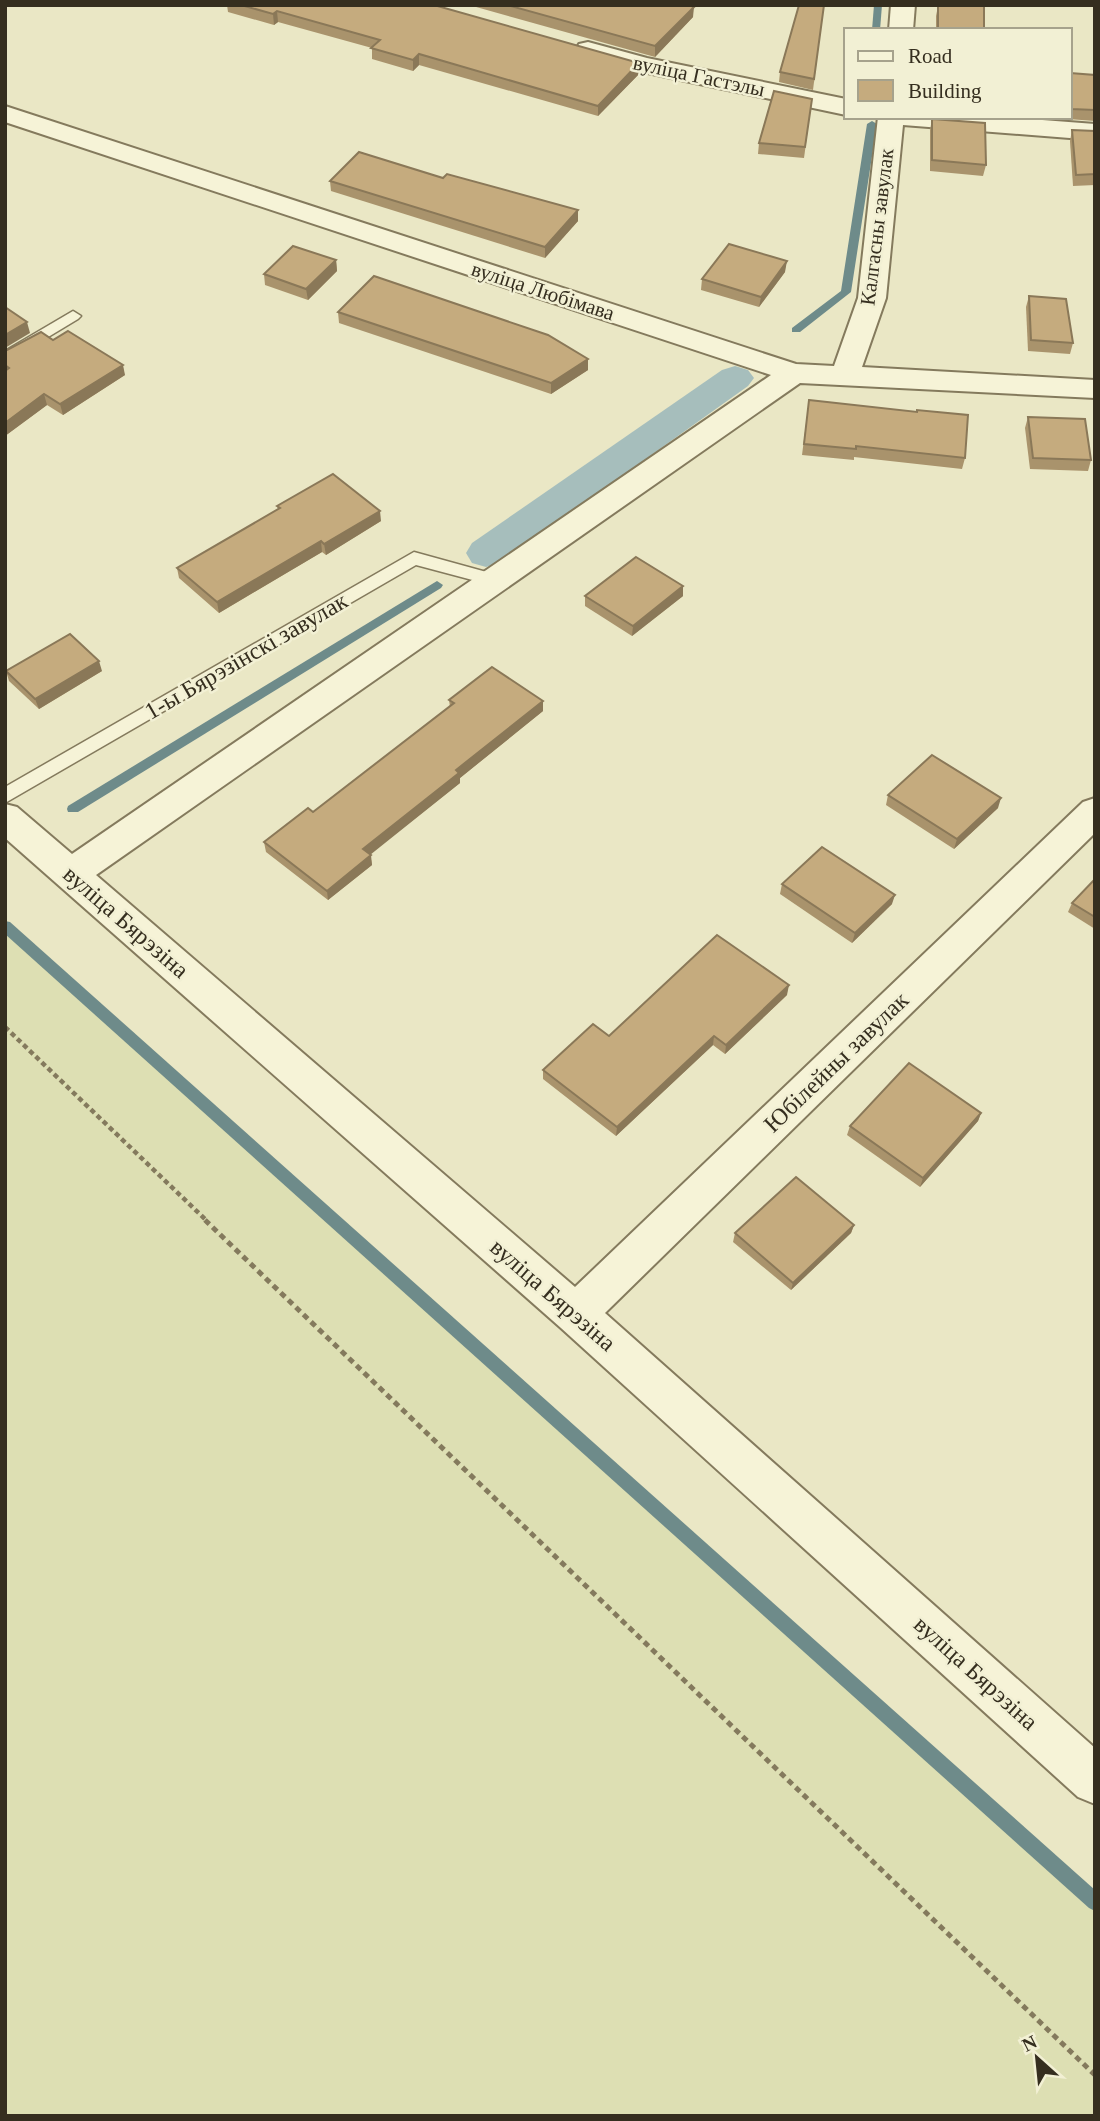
<svg xmlns="http://www.w3.org/2000/svg" width="1100" height="2121" font-family="Georgia,serif">
<style>
.farmland{fill:#dddfb3}
.lines{fill:none;stroke-linecap:round;stroke-linejoin:round}
.stream{fill:#6e8b8a;fill-rule:evenodd}
.canal{fill:#a6bebc;fill-rule:evenodd}
.lane-casing{stroke:#847a5d;stroke-width:3}
.street-casing{stroke:#847a5d;stroke-width:4}
.path-far1{stroke:#847a5d;stroke-width:4.5;stroke-dasharray:5 3.5;stroke-linecap:butt}
.path{stroke:#847a5d;stroke-width:5;stroke-dasharray:6 4.5;stroke-linecap:butt}
.lane{fill:#f6f3d7;fill-rule:evenodd}
.street{fill:#f6f3d7;fill-rule:evenodd}
.wall{fill:#a9936c}
.shaded-wall{fill:#8a7858}
.building{fill:#c5ab7e;stroke:#8a7858;stroke-width:2}
.labels{text-anchor:middle;dominant-baseline:central;stroke-width:5;stroke-linejoin:round;paint-order:stroke}
.far-street-label{font-size:21px;fill:#352e1f;stroke:#f2f0d4}
.street-label{font-size:24px;fill:#352e1f;stroke:#f2f0d4}
</style>
<rect width="100%" height="100%" fill="#eae7c5"/>
<path class="farmland" d="M 5,926 L 1095,1902 L 1095,2116 L 5,2116 Z"/>
<g class="lines">
<g class="stream">
<path d="M 874,5 L 882,5 L 880,30 L 872,30 Z"/>
<path d="M 872,121 L 877,124 L 851,292 L 800,332 L 792,332 L 792,328 L 841,291 L 867,124 Z"/>
<path d="M 437,581 L 443,585 L 441,588 L 78,812 L 68,812 L 67,809 L 68,806 Z"/>
<path d="M 5,921 L 10,922 L 1095,1890 L 1095,1911 L 1089,1908 L 5,934 Z"/>
</g>
<path class="canal" d="M 735,366 L 748,370 L 754,378 L 748,386 L 500,563 L 486,567 L 472,563 L 466,553 L 472,543 L 722,370 Z"/>
<g class="lane-casing">
<g id="lane">
<path d="M 73,311 L 81,316 L 78,319 L 5,363 L 5,351 Z"/>
<path d="M 414,552 L 501,576 L 504,580 L 495,586 L 416,565 L 5,803 L 5,787 Z"/>
</g>
</g>
<g class="street-casing">
<g id="street">
<path d="M 891,5 L 915,5 L 913,30 L 889,30 Z"/>
<path d="M 588,42 L 647,58 L 846,99 L 846,115 L 643,72 L 579,54 L 576,49 L 579,44 Z"/>
<path d="M 5,106 L 796,364 L 834,366 L 858,298 L 878,117 L 1002,117 L 1095,124 L 1095,140 L 903,125 L 886,298 L 862,367 L 1095,380 L 1095,398 L 800,383 L 96,875 L 575,1287 L 1083,802 L 1095,798 L 1095,833 L 605,1313 L 1095,1748 L 1095,1804 L 1078,1797 L 561,1328 L 5,838 L 5,804 L 17,807 L 72,854 L 771,375 L 5,122 Z"/>
</g>
</g>
<path class="path-far1" d="M 5,1027 L 207,1221"/>
<path class="path" d="M 205,1220 L 1095,2075"/>
<use href="#lane" class="lane"/>
<use href="#street" class="street"/>
</g>
<g class="wall">
<path d="M 227,5 L 434,5 L 639,74 L 598,116 L 419,65 L 413,71 L 372,59 L 372,48 L 278,22 L 274,25 L 228,12 Z"/>
<path d="M 469,5 L 689,5 L 693,17 L 655,57 Z"/>
<path d="M 824,5 L 813,90 L 779,82 L 780,72 Z"/>
<path d="M 944,5 L 984,5 L 984,30 L 936,30 L 936,16 L 938,6 L 944,6 Z"/>
<path d="M 1070,73 L 1095,75 L 1095,121 L 1068,119 L 1068,117 L 1070,117 Z"/>
<path d="M 812,99 L 804,158 L 758,154 L 759,143 Z"/>
<path d="M 932,119 L 986,165 L 983,176 L 930,171 L 930,130 Z"/>
<path d="M 1072,130 L 1095,131 L 1095,185 L 1073,186 L 1070,141 Z"/>
<path d="M 330,181 L 578,221 L 545,258 L 331,191 Z"/>
<path d="M 336,260 L 337,271 L 308,300 L 265,285 L 264,274 Z"/>
<path d="M 785,272 L 759,307 L 701,290 L 702,279 Z"/>
<path d="M 1029,296 L 1073,343 L 1070,354 L 1028,351 L 1026,307 Z"/>
<path d="M 338,312 L 588,359 L 588,370 L 551,394 L 339,323 Z"/>
<path d="M 53,340 L 125,375 L 63,415 L 47,405 L 5,436 L 5,351 Z"/>
<path d="M 809,400 L 965,458 L 962,469 L 854,457 L 854,460 L 802,455 Z"/>
<path d="M 1028,417 L 1091,460 L 1088,471 L 1030,469 L 1025,428 Z"/>
<path d="M 277,506 L 381,521 L 326,555 L 322,552 L 219,613 L 179,578 L 177,568 L 278,510 Z"/>
<path d="M 683,586 L 683,596 L 632,636 L 585,606 L 585,596 Z"/>
<path d="M 6,671 L 102,671 L 39,709 L 9,681 Z"/>
<path d="M 449,700 L 543,711 L 460,778 L 460,783 L 370,854 L 372,865 L 328,900 L 266,852 L 264,842 L 313,812 L 450,707 Z"/>
<path d="M 888,795 L 998,808 L 954,849 L 886,805 Z"/>
<path d="M 1095,879 L 1095,929 L 1068,912 L 1072,903 Z"/>
<path d="M 782,884 L 892,904 L 852,943 L 780,894 Z"/>
<path d="M 787,995 L 725,1054 L 713,1045 L 616,1136 L 543,1079 L 543,1070 L 609,1036 Z"/>
<path d="M 981,1113 L 978,1121 L 920,1187 L 847,1135 L 850,1126 Z"/>
<path d="M 854,1225 L 851,1233 L 791,1290 L 733,1242 L 735,1233 Z"/>
</g>
<g class="shaded-wall">
<path d="M 694,7 L 693,17 L 655,57 L 655,46 Z"/>
<path d="M 277,11 L 278,22 L 274,25 L 273,14 Z"/>
<path d="M 419,54 L 419,65 L 413,71 L 413,60 Z"/>
<path d="M 639,63 L 639,74 L 598,116 L 598,106 Z"/>
<path d="M 578,210 L 578,221 L 545,258 L 545,247 Z"/>
<path d="M 336,260 L 337,271 L 308,300 L 306,289 Z"/>
<path d="M 787,261 L 785,272 L 759,307 L 761,297 Z"/>
<path d="M 27,322 L 30,333 L 5,348 L 5,335 Z"/>
<path d="M 588,359 L 588,370 L 551,394 L 551,383 Z"/>
<path d="M 123,365 L 125,375 L 63,415 L 60,404 Z"/>
<path d="M 44,394 L 47,405 L 5,436 L 5,423 Z"/>
<path d="M 380,511 L 381,521 L 326,555 L 324,544 Z"/>
<path d="M 321,541 L 322,552 L 219,613 L 217,602 Z"/>
<path d="M 683,586 L 683,596 L 632,636 L 633,626 Z"/>
<path d="M 99,661 L 102,671 L 39,709 L 35,699 Z"/>
<path d="M 543,701 L 543,711 L 460,778 L 460,783 L 365,859 L 363,849 L 456,770 Z"/>
<path d="M 1001,798 L 998,808 L 954,849 L 957,839 Z"/>
<path d="M 371,855 L 372,865 L 328,900 L 327,891 Z"/>
<path d="M 895,895 L 892,904 L 852,943 L 855,933 Z"/>
<path d="M 789,985 L 787,995 L 725,1054 L 726,1045 Z"/>
<path d="M 714,1036 L 713,1045 L 616,1136 L 617,1127 Z"/>
<path d="M 981,1113 L 978,1121 L 920,1187 L 923,1178 Z"/>
<path d="M 854,1225 L 851,1233 L 791,1290 L 793,1283 Z"/>
</g>
<g class="building">
<path d="M 241,5 L 434,5 L 639,63 L 598,106 L 419,54 L 413,60 L 371,48 L 380,40 L 277,11 L 273,14 Z"/>
<path d="M 507,5 L 689,5 L 694,7 L 655,46 Z"/>
<path d="M 799,5 L 824,5 L 814,79 L 780,72 Z"/>
<path d="M 945,5 L 984,5 L 984,30 L 938,30 L 938,6 L 945,6 Z"/>
<path d="M 1070,73 L 1095,75 L 1095,110 L 1071,109 Z"/>
<path d="M 774,91 L 812,99 L 805,147 L 759,143 Z"/>
<path d="M 932,119 L 985,123 L 986,165 L 932,160 Z"/>
<path d="M 1072,130 L 1095,131 L 1095,174 L 1076,175 Z"/>
<path d="M 359,152 L 443,178 L 447,174 L 578,210 L 545,247 L 330,181 Z"/>
<path d="M 729,244 L 787,261 L 761,297 L 702,279 Z"/>
<path d="M 293,246 L 336,260 L 306,289 L 264,274 Z"/>
<path d="M 374,276 L 548,335 L 588,359 L 551,383 L 338,312 Z"/>
<path d="M 1029,296 L 1066,299 L 1073,343 L 1031,340 Z"/>
<path d="M 5,307 L 27,322 L 5,335 Z"/>
<path d="M 68,331 L 123,365 L 60,404 L 44,394 L 5,423 L 5,371 L 9,368 L 5,365 L 5,351 L 41,332 L 53,340 Z"/>
<path d="M 809,400 L 917,412 L 917,410 L 968,415 L 965,458 L 856,446 L 856,449 L 804,444 Z"/>
<path d="M 1028,417 L 1085,419 L 1091,460 L 1033,458 Z"/>
<path d="M 333,474 L 380,511 L 324,544 L 321,541 L 217,602 L 177,568 L 280,508 L 277,506 Z"/>
<path d="M 636,557 L 683,586 L 633,626 L 585,596 Z"/>
<path d="M 70,634 L 99,661 L 35,699 L 6,671 Z"/>
<path d="M 492,667 L 543,701 L 456,770 L 459,773 L 363,849 L 371,855 L 327,891 L 264,842 L 308,808 L 313,812 L 454,703 L 449,700 Z"/>
<path d="M 932,755 L 1001,798 L 957,839 L 888,795 Z"/>
<path d="M 822,847 L 895,895 L 855,933 L 782,884 Z"/>
<path d="M 1095,879 L 1095,917 L 1072,903 Z"/>
<path d="M 717,935 L 789,985 L 726,1045 L 714,1036 L 617,1127 L 543,1070 L 593,1024 L 609,1036 Z"/>
<path d="M 909,1063 L 981,1113 L 923,1178 L 850,1126 Z"/>
<path d="M 796,1177 L 854,1225 L 793,1283 L 735,1233 Z"/>
</g>
<g class="labels">
<g class="far-street-label">
<text transform="translate(699 76) rotate(12)">вуліца Гастэлы</text>
<text transform="translate(877 227) rotate(-83)">Калгасны завулак</text>
<text transform="translate(543 291) rotate(18)">вуліца Любімава</text>
</g>
<g class="street-label">
<text transform="translate(246 656) rotate(-30)">1-ы Бярэзінскі завулак</text>
<text transform="translate(126 922) rotate(41)">вуліца Бярэзіна</text>
<text transform="translate(836 1062) rotate(-44)">Юбілейны завулак</text>
<text transform="translate(553 1295) rotate(41)">вуліца Бярэзіна</text>
<text transform="translate(976 1673) rotate(42)">вуліца Бярэзіна</text>
</g>
</g>
<rect width="1100" height="2121" fill="none" stroke="#352e1f" stroke-width="14"/>
<rect x="844" y="28" width="228" height="91" fill="#f2f0d4" stroke="#a6a28c" stroke-width="2"/>
<rect x="858" y="51" width="35" height="10" fill="#f6f3d7" stroke="#a6a28c" stroke-width="2"/>
<text x="908" y="63" font-size="21" fill="#352e1f">Road</text>
<rect x="858" y="80" width="35" height="21" fill="#c5ab7e" stroke="#a6a28c" stroke-width="2"/>
<text x="908" y="98" font-size="21" fill="#352e1f">Building</text>
<g transform="translate(1037 2058) rotate(333)" stroke="#f2f0d4" stroke-width="5" paint-order="stroke">
<path d="M0-5L12 26L0 18L-12 26Z" fill="#352e1f"/>
<text y="-10" font-size="19" font-weight="bold" text-anchor="middle" fill="#352e1f">N</text>
</g>
</svg>
